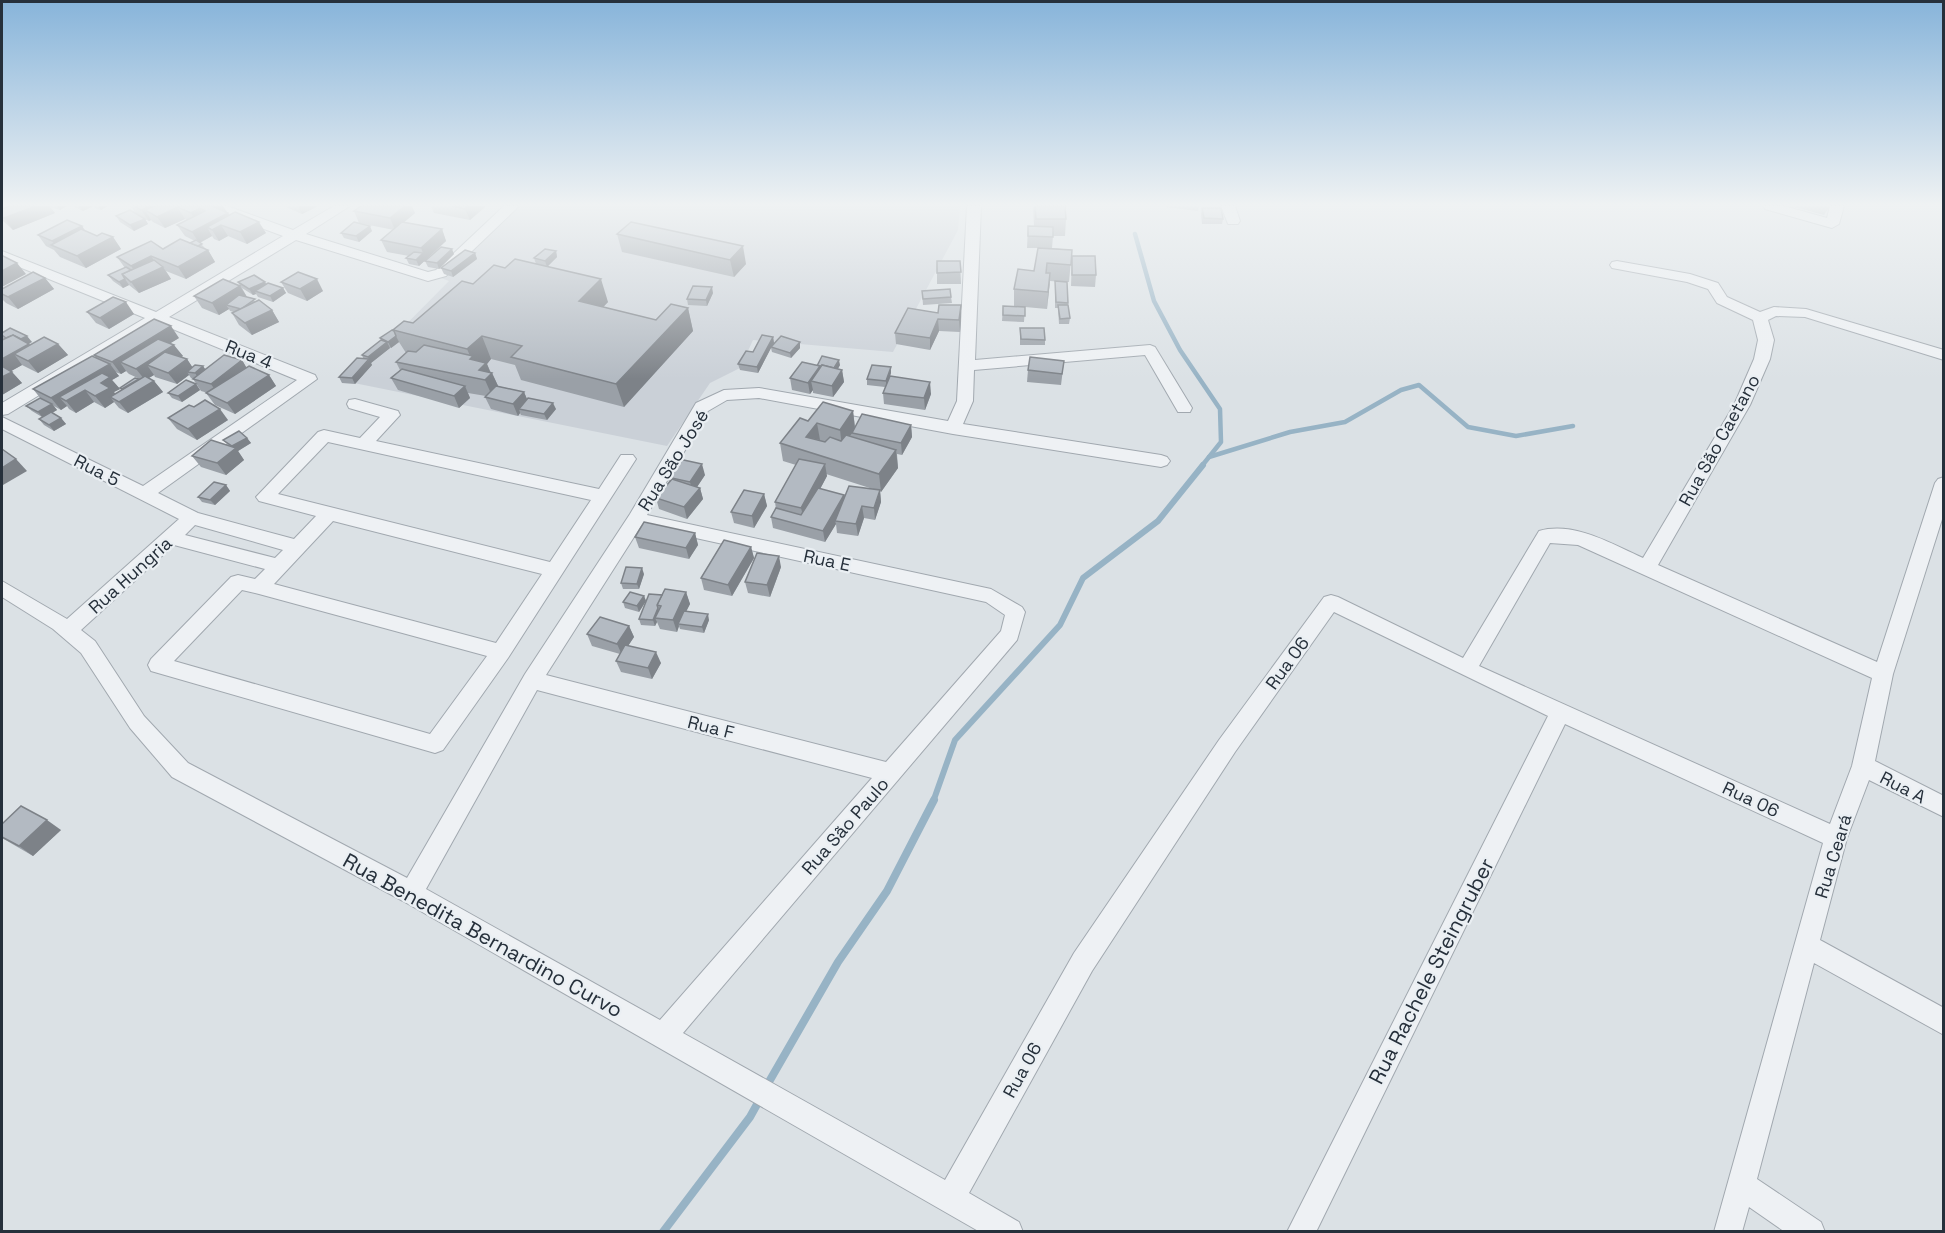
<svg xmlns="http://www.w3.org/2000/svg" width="1945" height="1233" font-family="'Space Grotesk',sans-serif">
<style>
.built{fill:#cad0d7}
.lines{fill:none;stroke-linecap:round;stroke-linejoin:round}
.stream-far2{stroke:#97b3c5;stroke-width:4.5}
.stream-far1{stroke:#97b3c5;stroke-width:6}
.stream{stroke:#97b3c5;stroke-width:8}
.minor-casing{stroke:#a1a8af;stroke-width:2}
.minor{fill:#eef1f4;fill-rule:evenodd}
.wall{fill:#9aa0a7;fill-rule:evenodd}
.shaded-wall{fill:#7d8288}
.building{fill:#b3bac2;stroke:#7d8288;stroke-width:1.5}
.labels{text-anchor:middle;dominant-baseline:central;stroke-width:4.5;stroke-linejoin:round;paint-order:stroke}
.street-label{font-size:18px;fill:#26303b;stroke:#eaeff3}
.near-street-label{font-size:21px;fill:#26303b;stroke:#eaeff3}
</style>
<rect width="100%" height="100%" fill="#dbe1e5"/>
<path class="built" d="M 508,206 L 960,206 L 958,230 L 893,352 L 753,340 L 740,368 L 710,383 L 667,446 L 349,382 L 449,281 L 433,275 Z"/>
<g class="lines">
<g class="stream-far2">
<path d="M 1135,234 L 1154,301 L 1180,350 L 1220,409 L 1221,442 L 1201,467"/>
<path d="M 1209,457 L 1290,432 L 1345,422 L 1401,390 L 1419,385 L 1468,427 L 1516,436 L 1573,426"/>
</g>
<path class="stream-far1" d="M 933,802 L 955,740 L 1060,625 L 1083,578 L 1158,521 L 1203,465"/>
<g class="stream">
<path d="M 766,1087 L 838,962 L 887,891 L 934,800"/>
<path d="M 663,1232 L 750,1117 L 760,1099"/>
</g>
<g class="minor-casing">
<g id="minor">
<path d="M 208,206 L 227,206 L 293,230 L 334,206 L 350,206 L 306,234 L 428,272 L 436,270 L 504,206 L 519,206 L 446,276 L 428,281 L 296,240 L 169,317 L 315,375 L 317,379 L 158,493 L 198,513 L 294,539 L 316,516 L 259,501 L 256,497 L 318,432 L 324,430 L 360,438 L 380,417 L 349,408 L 347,404 L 349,400 L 355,399 L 398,411 L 400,415 L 376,441 L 599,489 L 621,455 L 633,455 L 636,459 L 508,658 L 443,750 L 435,753 L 151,671 L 148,665 L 151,659 L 231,577 L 238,575 L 255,579 L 265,569 L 174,545 L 81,630 L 95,641 L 144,716 L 188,763 L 407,878 L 525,674 L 630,514 L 696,403 L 724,390 L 759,388 L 948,421 L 957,401 L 967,206 L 981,206 L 975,360 L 1150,345 L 1155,347 L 1192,408 L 1190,412 L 1178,412 L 1145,355 L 974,370 L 973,401 L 963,424 L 1161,455 L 1167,457 L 1170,461 L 1167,465 L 1161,467 L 953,434 L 759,398 L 727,400 L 708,411 L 647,515 L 991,589 L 1022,607 L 1025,612 L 1017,640 L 683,1033 L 945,1180 L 1074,953 L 1219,740 L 1324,597 L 1331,595 L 1338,597 L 1463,658 L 1539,531 C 1574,521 1612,544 1643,558 L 1734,405 L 1754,359 L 1758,340 L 1753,320 L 1717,303 L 1708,289 L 1687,282 L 1612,268 L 1610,265 L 1612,262 L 1617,261 L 1690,274 L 1718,283 L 1727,297 L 1760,312 L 1774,307 L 1806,309 L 1944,350 L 1944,360 L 1805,317 L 1776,316 L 1768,320 L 1774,340 L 1770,359 L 1750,405 L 1658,565 L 1877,662 L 1935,483 L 1938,479 L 1944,477 L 1944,513 L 1893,674 L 1875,761 L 1944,796 L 1944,817 L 1869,780 L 1847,838 L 1820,940 L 1944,1008 L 1944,1035 L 1814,963 L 1757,1179 L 1821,1222 L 1825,1232 L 1785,1232 L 1749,1207 L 1742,1232 L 1714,1232 L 1823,843 L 1565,724 L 1316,1232 L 1287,1232 L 1548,716 L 1334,612 L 1235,752 L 1092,971 L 969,1193 L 1019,1222 L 1023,1232 L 980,1232 L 403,901 L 172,777 L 130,728 L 81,653 L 53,629 L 2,597 L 2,581 L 67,619 L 179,519 L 2,429 L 2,417 L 143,486 L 297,380 L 158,323 L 8,414 L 2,415 L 2,403 L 145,318 L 2,260 L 2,251 L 156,312 L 283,236 L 210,209 ZM 328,442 L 591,500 L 550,562 L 278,494 ZM 333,521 L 542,574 L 496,643 L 274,584 ZM 195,525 L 283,550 L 275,558 L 185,535 ZM 641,526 L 986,602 L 1005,615 L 1001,631 L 886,762 L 546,675 ZM 1550,543 L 1578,545 L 1872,678 L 1852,766 L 1830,824 L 1479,666 ZM 242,590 L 259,594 L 487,656 L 430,734 L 174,661 ZM 537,690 L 872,778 L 660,1020 L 426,889 Z"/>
<path d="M 1221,206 L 1235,206 L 1240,221 L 1238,224 L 1228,224 Z"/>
<path d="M 1763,206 L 1784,206 L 1827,218 L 1830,206 L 1844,206 L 1839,224 L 1832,228 L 1765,209 Z"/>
</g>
</g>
<use href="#minor" class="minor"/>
</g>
<g class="wall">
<path d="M 9,206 L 67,206 L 60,210 L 50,207 L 55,213 L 13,230 L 2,220 L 2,209 Z"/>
<path d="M 73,206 L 108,206 L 101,210 L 95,208 L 94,206 L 83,211 Z"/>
<path d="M 131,206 L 223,206 L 229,215 L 266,233 L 247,244 L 228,236 L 219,241 L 214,239 L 212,236 L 200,243 L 206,249 L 208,250 L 215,262 L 186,279 L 166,271 L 171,279 L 139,293 L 129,285 L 123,288 L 113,281 L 108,275 L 125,268 L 117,257 L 190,243 L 195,241 L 185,236 L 177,225 L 187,220 L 185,219 L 165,228 L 153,222 L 151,220 L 149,221 L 145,219 L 148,224 L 134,231 L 120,222 L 116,216 L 136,214 Z"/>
<path d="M 284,206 L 318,206 L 302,214 Z"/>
<path d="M 431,206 L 486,206 L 470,220 L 434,213 Z"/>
<path d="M 1033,206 L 1065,206 L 1066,219 L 1065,236 L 1053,236 L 1052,248 L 1072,250 L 1069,282 L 1067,282 L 1068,305 L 1070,318 L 1069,324 L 1059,324 L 1058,308 L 1055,308 L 1055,281 L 1063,282 L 1050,281 L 1047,309 L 1025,307 L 1024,322 L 1002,321 L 1003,306 L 1014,307 L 1014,289 L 1034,271 L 1038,248 L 1027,248 L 1028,226 L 1034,226 Z"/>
<path d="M 1167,206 L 1199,206 L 1198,211 L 1166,207 Z"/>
<path d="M 1791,206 L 1830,206 L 1824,215 Z"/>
<path d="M 1202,208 L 1223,219 L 1222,224 L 1202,224 L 1201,214 Z"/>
<path d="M 354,211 L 415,213 L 404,222 L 442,229 L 446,241 L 419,266 L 409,264 L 406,258 L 409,256 L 387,252 L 381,240 L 394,230 L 359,223 Z"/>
<path d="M 82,226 L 85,231 L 97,236 L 113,237 L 121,249 L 86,268 L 60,257 L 54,250 L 46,246 L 38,235 Z"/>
<path d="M 372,231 L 359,242 L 344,238 L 341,233 Z"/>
<path d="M 617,234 L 746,264 L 734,277 L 622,252 Z"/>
<path d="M 556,251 L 557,257 L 547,267 L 608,302 L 603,307 L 656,320 L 688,308 L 693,331 L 624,407 L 521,380 L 515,365 L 491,359 L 487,364 L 491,373 L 492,373 L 498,386 L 524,392 L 527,399 L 556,409 L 547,420 L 521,415 L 520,413 L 518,416 L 491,409 L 485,397 L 486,396 L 468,393 L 470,398 L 459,408 L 398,390 L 391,378 L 400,370 L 396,362 L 406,353 L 399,342 L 391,348 L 389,347 L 390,348 L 371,363 L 372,365 L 355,384 L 342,383 L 339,377 L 363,358 L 362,355 L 381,340 L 380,338 L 394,331 L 413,323 L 473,284 L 505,268 L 536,264 L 534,258 Z"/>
<path d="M 475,253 L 477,259 L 453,277 L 444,274 L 441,268 Z"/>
<path d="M 454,254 L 439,269 L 428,267 L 425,261 Z"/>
<path d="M 1072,256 L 1096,275 L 1095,287 L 1071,286 Z"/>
<path d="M 937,261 L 960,261 L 961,284 L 937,284 Z"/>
<path d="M 45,278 L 54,289 L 18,309 L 6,303 L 2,299 L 2,289 Z"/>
<path d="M 238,282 L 266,284 L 283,288 L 286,293 L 273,302 L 258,297 L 256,294 L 253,295 L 242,288 L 247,297 L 272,310 L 279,322 L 252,335 L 239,325 L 232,313 L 234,312 L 230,311 L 229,309 L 219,315 L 202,308 L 194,296 L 240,286 Z"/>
<path d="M 281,282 L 323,291 L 307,301 L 288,293 Z"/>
<path d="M 922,291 L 951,297 L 952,303 L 923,305 Z"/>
<path d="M 713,293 L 707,306 L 688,305 L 687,299 Z"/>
<path d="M 908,308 L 961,317 L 960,332 L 939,331 L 930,350 L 896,344 L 895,333 Z"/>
<path d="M 87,312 L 134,314 L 109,329 L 96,323 Z"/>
<path d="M 1020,328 L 1045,340 L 1045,345 L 1020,345 Z"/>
<path d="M 2,333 L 32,342 L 28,343 L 30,345 L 58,344 L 68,355 L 38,373 L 22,365 L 11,371 L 22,383 L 2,395 Z"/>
<path d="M 773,337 L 774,343 L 800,342 L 800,348 L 791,358 L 772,352 L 771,348 L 758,373 L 740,370 L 738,364 Z"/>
<path d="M 179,338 L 170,343 L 183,356 L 181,357 L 187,359 L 192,367 L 203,366 L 205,369 L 242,360 L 246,367 L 269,375 L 276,386 L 235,414 L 215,405 L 206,393 L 208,393 L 201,391 L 193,379 L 191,378 L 189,375 L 177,384 L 155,377 L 154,375 L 149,378 L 154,381 L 163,392 L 128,413 L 119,408 L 114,402 L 105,408 L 94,402 L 76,413 L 69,409 L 67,406 L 61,410 L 54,406 L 57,410 L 52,413 L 61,418 L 66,424 L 54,431 L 44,425 L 39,419 L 42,417 L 32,411 L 26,406 L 41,399 L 33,389 L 96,358 L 94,355 ZM 126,371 L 129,374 L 140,379 L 120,388 L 121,390 L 115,394 L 114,392 L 120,389 L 112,380 L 119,376 L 115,372 L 121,374 Z"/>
<path d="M 1064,361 L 1061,385 L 1027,382 L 1028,370 Z"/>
<path d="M 840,365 L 838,369 L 842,370 L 844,382 L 833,397 L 813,393 L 813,390 L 810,394 L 792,390 L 790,378 L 817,366 Z"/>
<path d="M 891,373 L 890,376 L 931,394 L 925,410 L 884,404 L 883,393 L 885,387 L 867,385 L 867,379 Z"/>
<path d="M 196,384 L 200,390 L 182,402 L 172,398 L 168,393 Z"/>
<path d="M 194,407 L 228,420 L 197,440 L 177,429 L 168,418 Z"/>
<path d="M 853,411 L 855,427 L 911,425 L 912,437 L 902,455 L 897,454 L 898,468 L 881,492 L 880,491 L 881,502 L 875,520 L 864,518 L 858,536 L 837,533 L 836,524 L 825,542 L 773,528 L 771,517 L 776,509 L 775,502 L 796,465 L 783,461 L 780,443 L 808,421 ZM 826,474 L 873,489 L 844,495 L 820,489 L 827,476 Z"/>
<path d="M 247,438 L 251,443 L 238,451 L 244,460 L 226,475 L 201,467 L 192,456 L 228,445 L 223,440 Z"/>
<path d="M 705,475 L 697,487 L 700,488 L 703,499 L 687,519 L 659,509 L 656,498 L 669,482 L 667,477 Z"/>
<path d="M 226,485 L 230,491 L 215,505 L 202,502 L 198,497 Z"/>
<path d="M 764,494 L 767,506 L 754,528 L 734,523 L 731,512 Z"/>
<path d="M 695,533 L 698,545 L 689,559 L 639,548 L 635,537 Z"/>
<path d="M 751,547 L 754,558 L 732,596 L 704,590 L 701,578 Z"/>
<path d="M 781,567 L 770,597 L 748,593 L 745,582 Z"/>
<path d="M 644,574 L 639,589 L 623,589 L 621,583 Z"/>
<path d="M 686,592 L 690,604 L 686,611 L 709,620 L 704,633 L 680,629 L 679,626 L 677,632 L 660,629 L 657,622 L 655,626 L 641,625 L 639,619 L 662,595 Z"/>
<path d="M 644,596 L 646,601 L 639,612 L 625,608 L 623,602 Z"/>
<path d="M 629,626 L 634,637 L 628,646 L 661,663 L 652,679 L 621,672 L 616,661 L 620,654 L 592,646 L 587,634 Z"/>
<path d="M 2,824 L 61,830 L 33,856 L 2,838 Z"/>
</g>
<g class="shaded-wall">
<path d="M 36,206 L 49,206 L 55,213 L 13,230 L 4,218 Z"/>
<path d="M 57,206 L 67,206 L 60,210 Z"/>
<path d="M 79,206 L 94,206 L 83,211 Z"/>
<path d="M 99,206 L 108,206 L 101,210 Z"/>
<path d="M 150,206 L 184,206 L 178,208 L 185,219 L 165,228 L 157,217 L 145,210 L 151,220 L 149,221 L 141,210 Z"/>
<path d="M 212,206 L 223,206 L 227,213 Z"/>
<path d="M 298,206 L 318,206 L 302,214 Z"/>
<path d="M 405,206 L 412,206 L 415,213 L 395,230 L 390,218 Z"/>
<path d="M 468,206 L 486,206 L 470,220 L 465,209 Z"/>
<path d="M 200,208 L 206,220 L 198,224 L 191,213 Z"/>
<path d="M 228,213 L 235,225 L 221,225 L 228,236 L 219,241 L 212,230 L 207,227 L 212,236 L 199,243 L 192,232 Z"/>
<path d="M 145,219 L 148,224 L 134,231 L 130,225 Z"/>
<path d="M 259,222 L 266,233 L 247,244 L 240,232 Z"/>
<path d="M 82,226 L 90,238 L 57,248 L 52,241 Z"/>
<path d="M 370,226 L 372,231 L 359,242 L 356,236 Z"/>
<path d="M 442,229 L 446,241 L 419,266 L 416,260 L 423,253 L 421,248 Z"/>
<path d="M 113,237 L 121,249 L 86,268 L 77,256 Z"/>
<path d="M 743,246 L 746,264 L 734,277 L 730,260 Z"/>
<path d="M 452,249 L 454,254 L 439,269 L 437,263 Z"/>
<path d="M 208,250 L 215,262 L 186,279 L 178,267 Z"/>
<path d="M 556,251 L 557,257 L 547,267 L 545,261 Z"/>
<path d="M 475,253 L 477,259 L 453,277 L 451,271 Z"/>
<path d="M 151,256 L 159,268 L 163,267 L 171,279 L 139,293 L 131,282 L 136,273 L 131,266 Z"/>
<path d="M 2,258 L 17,263 L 26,274 L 2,287 Z"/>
<path d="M 1050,273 L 1049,290 L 1047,309 L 1048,292 Z"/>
<path d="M 45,278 L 54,289 L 18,309 L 8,297 Z"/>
<path d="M 125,279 L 129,285 L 123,288 L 119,282 Z"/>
<path d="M 317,279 L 323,291 L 307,301 L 300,289 Z"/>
<path d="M 601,279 L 608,302 L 587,324 L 579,301 Z"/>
<path d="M 265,282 L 268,287 L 255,291 L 256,294 L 253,295 L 249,289 Z"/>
<path d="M 240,286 L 247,297 L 226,305 L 229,309 L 219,315 L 212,303 Z"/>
<path d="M 712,287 L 713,293 L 707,306 L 706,300 Z"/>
<path d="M 283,288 L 286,293 L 273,302 L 270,296 Z"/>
<path d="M 126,302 L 134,314 L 109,329 L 100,318 Z"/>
<path d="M 961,305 L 961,317 L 960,332 L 959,320 Z"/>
<path d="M 688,308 L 693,331 L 624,407 L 616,384 Z"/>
<path d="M 272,310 L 279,322 L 252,335 L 245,323 Z"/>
<path d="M 938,319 L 939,331 L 930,350 L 930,338 Z"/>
<path d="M 171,326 L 179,338 L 132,367 L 120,362 L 126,371 L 121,374 L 112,362 Z"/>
<path d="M 27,336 L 32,342 L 20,348 L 15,342 Z"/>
<path d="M 396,336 L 399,342 L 391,348 L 388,342 Z"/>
<path d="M 482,336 L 491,359 L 487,364 L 491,374 L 492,373 L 500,390 L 493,398 L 485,380 L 470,359 L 471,358 L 467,349 Z"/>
<path d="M 773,337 L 774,343 L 771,347 L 771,348 L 758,373 L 757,367 Z"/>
<path d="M 387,342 L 390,348 L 371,363 L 372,365 L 355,384 L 352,378 L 369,360 L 368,357 Z"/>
<path d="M 800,342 L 800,348 L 791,358 L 790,353 Z"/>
<path d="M 29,344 L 39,355 L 58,344 L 68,355 L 38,373 L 28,361 L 14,354 L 22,365 L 6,374 L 2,369 L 2,359 Z"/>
<path d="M 174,345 L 183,356 L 161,370 L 147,365 L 154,375 L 145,380 L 136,369 Z"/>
<path d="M 187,359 L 195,371 L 187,372 L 189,375 L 177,384 L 168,373 Z"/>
<path d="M 242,360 L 249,372 L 219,396 L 211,384 Z"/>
<path d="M 839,360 L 840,365 L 834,375 L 834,369 Z"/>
<path d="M 110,364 L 119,376 L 112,380 L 120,389 L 114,392 L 119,399 L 110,397 L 114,402 L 105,408 L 95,396 L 85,390 L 94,402 L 76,413 L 66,401 L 59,397 L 67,406 L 61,410 L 51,398 Z"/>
<path d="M 203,366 L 207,372 L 199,379 L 195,373 Z"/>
<path d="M 820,366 L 821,378 L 811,381 L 813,390 L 810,394 L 808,383 Z"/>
<path d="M 891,367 L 891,373 L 886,387 L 886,381 Z"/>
<path d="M 842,370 L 844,382 L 833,397 L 832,386 Z"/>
<path d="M 12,372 L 22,383 L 2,395 L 2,377 Z"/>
<path d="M 269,375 L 276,386 L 235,414 L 227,403 Z"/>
<path d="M 154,381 L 163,392 L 128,413 L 119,402 Z"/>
<path d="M 930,382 L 931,394 L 925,410 L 924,398 Z"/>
<path d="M 196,384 L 200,390 L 182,402 L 178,396 Z"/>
<path d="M 465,386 L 470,398 L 459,408 L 454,396 Z"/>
<path d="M 524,392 L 529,404 L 519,409 L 520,413 L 518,416 L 513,404 Z"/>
<path d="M 553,403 L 556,409 L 547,420 L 544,414 Z"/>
<path d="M 52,404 L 57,410 L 43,418 L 38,412 Z"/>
<path d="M 220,409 L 228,420 L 197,440 L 188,429 Z"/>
<path d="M 853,411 L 855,429 L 842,447 L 840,430 Z"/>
<path d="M 61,418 L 66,424 L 54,431 L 49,425 Z"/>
<path d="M 817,423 L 820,440 L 806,437 Z"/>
<path d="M 911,425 L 912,437 L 902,455 L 901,443 Z"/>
<path d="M 247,438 L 251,443 L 238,451 L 244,460 L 226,475 L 217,463 L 232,446 Z"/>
<path d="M 896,450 L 898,468 L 881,492 L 879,474 Z"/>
<path d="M 16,459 L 27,471 L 3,485 L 2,483 L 2,468 Z"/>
<path d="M 702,464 L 705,475 L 693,493 L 690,482 Z"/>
<path d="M 825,464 L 827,476 L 804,519 L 801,508 Z"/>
<path d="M 226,485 L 230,491 L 215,505 L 210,500 Z"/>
<path d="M 700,488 L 703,499 L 687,519 L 684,507 Z"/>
<path d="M 880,490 L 881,502 L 875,520 L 874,508 Z"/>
<path d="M 764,494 L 767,506 L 754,528 L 752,516 Z"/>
<path d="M 844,495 L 846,506 L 835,521 L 836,524 L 825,542 L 823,531 Z"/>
<path d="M 862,506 L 864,518 L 858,536 L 856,524 Z"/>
<path d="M 695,533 L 698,545 L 689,559 L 686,548 Z"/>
<path d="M 751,547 L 754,558 L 732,596 L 728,585 Z"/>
<path d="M 779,556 L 781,567 L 770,597 L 767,585 Z"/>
<path d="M 642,568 L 644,574 L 639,589 L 637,584 Z"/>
<path d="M 686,592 L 690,604 L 680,624 L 678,624 L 679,626 L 677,632 L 673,620 Z"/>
<path d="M 644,596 L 646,601 L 639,612 L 637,606 Z"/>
<path d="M 658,608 L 660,614 L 655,618 L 657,622 L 655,626 L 653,620 Z"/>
<path d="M 708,614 L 709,620 L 704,633 L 702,627 Z"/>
<path d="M 629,626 L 634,637 L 622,655 L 617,644 Z"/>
<path d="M 656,652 L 661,663 L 652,679 L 648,668 Z"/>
<path d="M 47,820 L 61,830 L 33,856 L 19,846 Z"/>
</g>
<g class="building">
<path d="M 9,206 L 36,206 L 4,218 L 2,217 L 2,209 Z"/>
<path d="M 135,206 L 150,206 L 141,210 Z"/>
<path d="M 155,206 L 213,206 L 212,206 L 228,213 L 192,232 L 177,225 L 205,211 L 200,208 L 191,213 L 178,207 L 157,217 L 145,210 Z"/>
<path d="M 361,206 L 405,206 L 390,218 L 354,211 Z"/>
<path d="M 452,206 L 468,206 L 465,209 Z"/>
<path d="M 1035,206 L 1065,206 L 1066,219 L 1036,219 Z"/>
<path d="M 1202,208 L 1221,208 L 1223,219 L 1204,218 Z"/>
<path d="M 130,210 L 145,219 L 130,225 L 116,216 Z"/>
<path d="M 235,212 L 259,222 L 240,232 L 221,225 L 212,230 L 207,227 Z"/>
<path d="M 67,220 L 82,226 L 52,241 L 38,235 Z"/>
<path d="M 354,222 L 370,226 L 356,236 L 341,233 Z"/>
<path d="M 402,222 L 442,229 L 421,248 L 381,240 Z"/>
<path d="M 631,222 L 743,246 L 730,260 L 617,234 Z"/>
<path d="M 1028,226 L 1053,227 L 1053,237 L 1028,236 Z"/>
<path d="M 81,229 L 97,236 L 102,233 L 113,237 L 77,256 L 51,245 Z"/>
<path d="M 180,239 L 208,250 L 178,267 L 151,256 L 131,266 L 117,257 L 151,241 L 163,249 Z"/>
<path d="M 196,240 L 202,244 L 198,246 L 190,243 Z"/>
<path d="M 441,247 L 452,249 L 437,263 L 425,261 Z"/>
<path d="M 1038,248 L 1072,250 L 1071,265 L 1047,263 L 1046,273 L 1050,273 L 1048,292 L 1014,289 L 1018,269 L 1034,271 Z"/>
<path d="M 545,249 L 556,251 L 545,261 L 534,258 Z"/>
<path d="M 465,250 L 475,253 L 451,271 L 441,268 Z"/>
<path d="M 414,252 L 423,253 L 416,260 L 406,258 Z"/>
<path d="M 3,256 L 17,263 L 2,271 L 2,257 Z"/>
<path d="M 1072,256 L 1095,256 L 1096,275 L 1072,275 Z"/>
<path d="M 515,259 L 601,279 L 579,301 L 656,320 L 671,304 L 688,308 L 616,384 L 511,357 L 522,346 L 482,336 L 467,349 L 393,330 L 404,321 L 413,323 L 462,281 L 473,284 L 494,265 L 505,268 Z"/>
<path d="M 154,260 L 163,267 L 131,282 L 122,274 Z"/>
<path d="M 937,261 L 960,261 L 961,272 L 937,273 Z"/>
<path d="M 126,267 L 131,270 L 122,274 L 125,279 L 119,282 L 108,275 Z"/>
<path d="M 33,272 L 45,278 L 8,297 L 2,294 L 2,289 Z"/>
<path d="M 298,272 L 317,279 L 300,289 L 281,282 Z"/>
<path d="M 254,275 L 265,282 L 249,289 L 238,282 Z"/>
<path d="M 223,279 L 240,286 L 212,303 L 194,296 Z"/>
<path d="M 1055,281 L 1067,282 L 1068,303 L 1056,302 Z"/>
<path d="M 268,283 L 283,288 L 270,296 L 255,291 Z"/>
<path d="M 693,286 L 712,287 L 706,300 L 687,299 Z"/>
<path d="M 950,289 L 951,297 L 923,299 L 922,291 Z"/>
<path d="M 239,295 L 255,299 L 241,309 L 226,305 Z"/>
<path d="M 113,297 L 126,302 L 100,318 L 87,312 Z"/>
<path d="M 259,300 L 272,310 L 245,323 L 232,313 Z"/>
<path d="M 939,305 L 961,305 L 959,320 L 938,319 L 930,338 L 895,333 L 908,308 L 938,313 Z"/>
<path d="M 1058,305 L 1068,305 L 1070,318 L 1060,319 Z"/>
<path d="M 1003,306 L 1025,307 L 1025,316 L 1003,315 Z"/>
<path d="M 154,319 L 171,326 L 112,362 L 94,355 Z"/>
<path d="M 10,328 L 27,336 L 21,339 L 13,335 L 6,338 L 2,335 L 2,333 Z"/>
<path d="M 1020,328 L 1044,328 L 1045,340 L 1021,339 Z"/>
<path d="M 392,330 L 394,331 L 396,336 L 388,342 L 380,338 Z"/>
<path d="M 13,335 L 29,344 L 2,359 L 2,340 Z"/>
<path d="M 762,335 L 773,337 L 757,367 L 738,364 L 746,351 L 753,352 Z"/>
<path d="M 781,336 L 800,342 L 790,353 L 771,347 Z"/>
<path d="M 44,337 L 58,344 L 28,361 L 14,354 Z"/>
<path d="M 158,339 L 174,345 L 136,369 L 120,362 Z"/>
<path d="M 381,340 L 387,342 L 368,357 L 362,355 Z"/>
<path d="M 424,345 L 473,356 L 470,359 L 486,363 L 479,370 L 492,373 L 485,380 L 396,362 L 408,351 L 416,352 Z"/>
<path d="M 165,352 L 187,359 L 168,373 L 147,365 Z"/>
<path d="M 224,355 L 242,360 L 211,384 L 193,379 Z"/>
<path d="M 92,356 L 110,364 L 51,398 L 33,389 Z"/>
<path d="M 822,356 L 839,360 L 834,368 L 822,365 L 822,366 L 817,366 Z"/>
<path d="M 1030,357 L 1064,361 L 1062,374 L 1028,370 Z"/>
<path d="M 357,358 L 369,359 L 352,378 L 339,377 Z"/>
<path d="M 802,362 L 820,366 L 808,383 L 790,378 Z"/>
<path d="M 195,365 L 203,366 L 195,373 L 187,372 Z"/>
<path d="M 822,365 L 842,370 L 832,386 L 811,381 Z"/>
<path d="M 872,365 L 891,367 L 886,381 L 867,379 Z"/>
<path d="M 2,366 L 12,372 L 2,377 Z"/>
<path d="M 249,366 L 269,375 L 227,403 L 206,393 Z"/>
<path d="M 402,369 L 465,386 L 454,396 L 391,378 Z"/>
<path d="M 102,373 L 110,377 L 101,383 L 110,388 L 95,396 L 85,390 L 66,401 L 59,397 Z"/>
<path d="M 145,376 L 154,381 L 119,402 L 110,397 Z"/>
<path d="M 890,376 L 930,382 L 924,398 L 883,393 Z"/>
<path d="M 135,378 L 139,379 L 122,389 L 120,388 Z"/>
<path d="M 186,380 L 196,384 L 178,396 L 168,393 Z"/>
<path d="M 496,386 L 524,392 L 513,404 L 485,397 Z"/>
<path d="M 40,398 L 52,404 L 38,412 L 26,406 Z"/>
<path d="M 528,398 L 553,403 L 544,414 L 519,409 Z"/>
<path d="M 205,400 L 220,409 L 188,429 L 168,418 L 189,405 L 194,407 Z"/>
<path d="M 823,402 L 853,411 L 840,430 L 817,423 L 806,437 L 825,442 L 830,437 L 841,441 L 846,435 L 896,450 L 879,474 L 780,443 L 800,418 L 808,421 Z"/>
<path d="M 51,412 L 61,418 L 49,425 L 39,419 Z"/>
<path d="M 862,414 L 911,425 L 901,443 L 852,433 Z"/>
<path d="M 239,431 L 247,438 L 232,446 L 223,440 Z"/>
<path d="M 211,440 L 236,448 L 217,463 L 192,456 Z"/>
<path d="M 2,449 L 16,459 L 2,468 Z"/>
<path d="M 679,459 L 702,464 L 690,482 L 667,477 Z"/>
<path d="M 799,459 L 825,464 L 801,508 L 775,502 Z"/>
<path d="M 672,479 L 700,488 L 684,507 L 656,498 Z"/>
<path d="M 214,482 L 226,485 L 210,500 L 198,497 Z"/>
<path d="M 849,486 L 880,490 L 874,508 L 862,506 L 856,524 L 835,521 Z"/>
<path d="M 818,488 L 844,495 L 823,531 L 771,517 L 776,508 L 801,515 Z"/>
<path d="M 744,490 L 764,494 L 752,516 L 731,512 Z"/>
<path d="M 644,522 L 695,533 L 686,548 L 635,537 Z"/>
<path d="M 724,540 L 751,547 L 728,585 L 701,578 Z"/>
<path d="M 757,553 L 779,556 L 767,585 L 745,582 Z"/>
<path d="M 626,567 L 642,568 L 637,584 L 621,583 Z"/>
<path d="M 665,589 L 686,592 L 673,620 L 655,618 L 661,606 L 657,605 Z"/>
<path d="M 630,592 L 644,596 L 637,606 L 623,602 Z"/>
<path d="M 649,594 L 662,595 L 657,605 L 658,608 L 653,620 L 639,619 Z"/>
<path d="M 684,611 L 708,614 L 702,627 L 678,624 Z"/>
<path d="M 600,617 L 629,626 L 617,644 L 587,634 Z"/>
<path d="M 625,645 L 656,652 L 648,668 L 616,661 Z"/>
<path d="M 21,806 L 47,820 L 19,846 L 2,837 L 2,824 Z"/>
</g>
<linearGradient id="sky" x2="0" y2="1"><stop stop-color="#87b4da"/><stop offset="0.54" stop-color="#eff2f3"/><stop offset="1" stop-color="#eff2f3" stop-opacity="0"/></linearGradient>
<rect width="1945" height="379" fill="url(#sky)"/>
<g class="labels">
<g class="street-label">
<text transform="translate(249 354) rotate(22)">Rua 4</text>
<text transform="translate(1719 440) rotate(-61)">Rua São Caetano</text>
<text transform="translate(673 460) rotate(-58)">Rua São José</text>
<text transform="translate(97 470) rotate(27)">Rua 5</text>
<text transform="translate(827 560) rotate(12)">Rua E</text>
<text transform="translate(130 575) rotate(-42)">Rua Hungria</text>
<text transform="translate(1287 663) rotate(-54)">Rua 06</text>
<text transform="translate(711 727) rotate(14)">Rua F</text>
<text transform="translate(1903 787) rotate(27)">Rua A</text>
<text transform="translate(1751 799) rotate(25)">Rua 06</text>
<text transform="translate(845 826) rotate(-49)">Rua São Paulo</text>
<text transform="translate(1833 856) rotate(-73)">Rua Ceará</text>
<text transform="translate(1022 1070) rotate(-61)">Rua 06</text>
</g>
<g class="near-street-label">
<text transform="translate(483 935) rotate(29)">Rua Benedita Bernardino Curvo</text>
<text transform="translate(1431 971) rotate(-63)">Rua Rachele Steingruber</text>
</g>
</g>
<rect width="1945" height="1233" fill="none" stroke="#26303b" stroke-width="6"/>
</svg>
